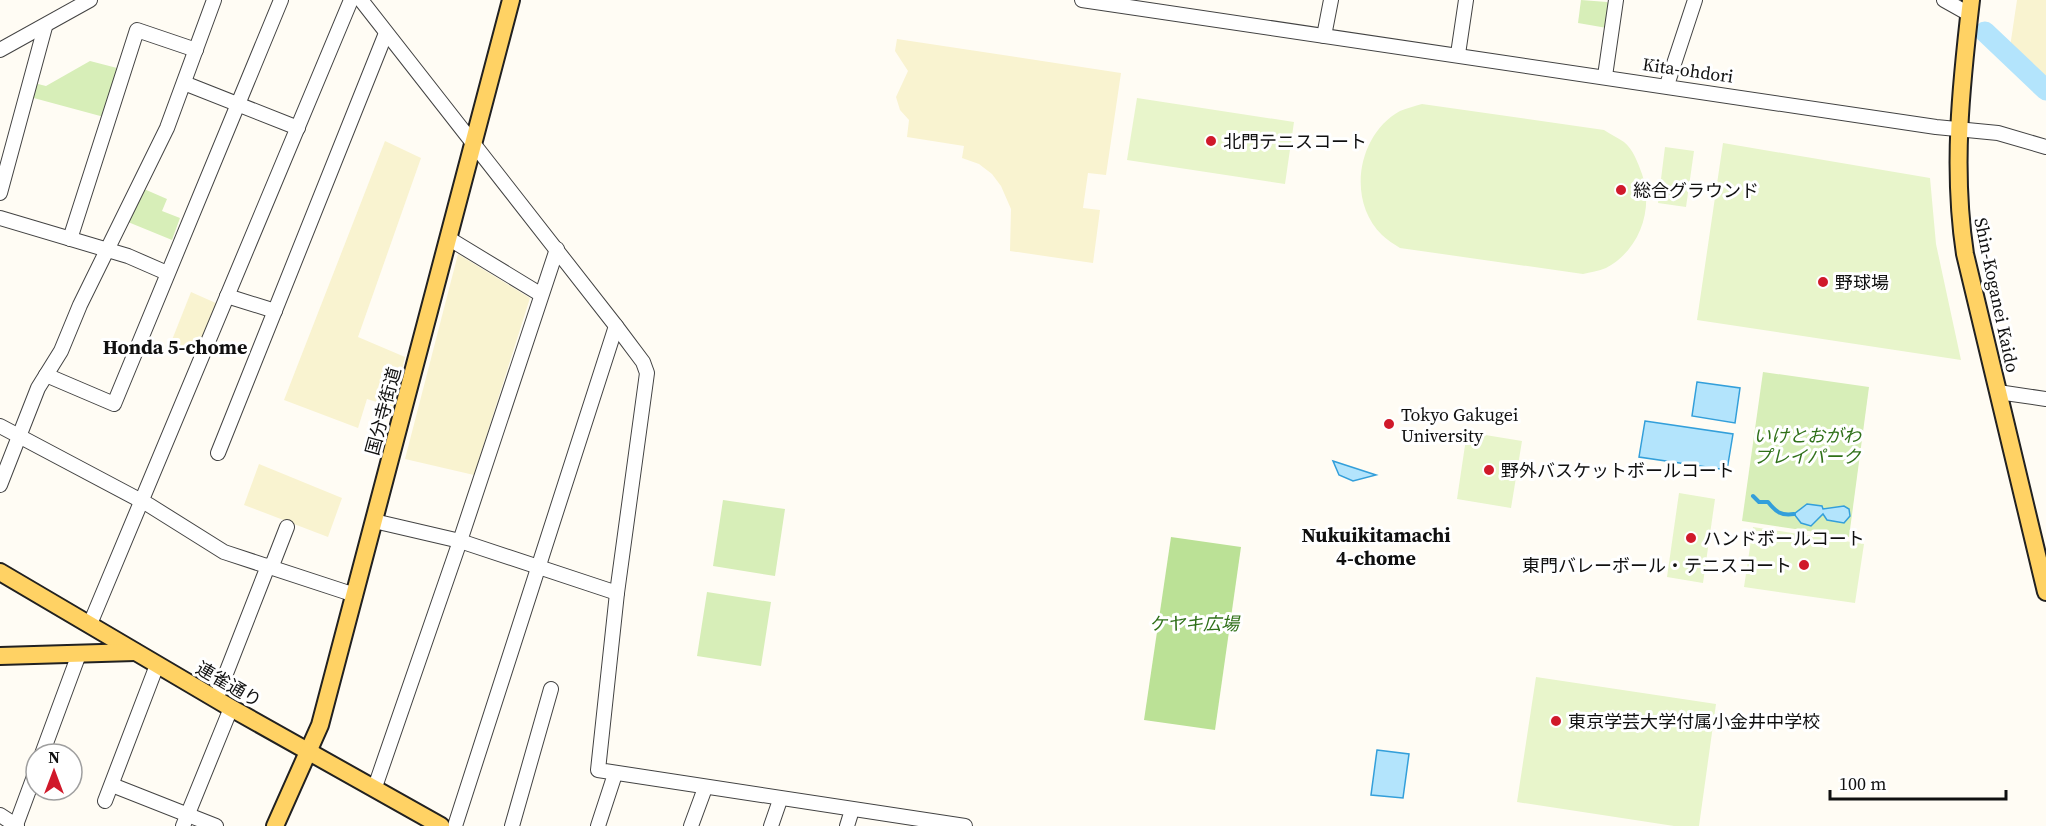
<svg xmlns="http://www.w3.org/2000/svg" width="2046" height="826" font-family="'Source Serif 4','Noto Sans JP',serif">
<style>
.farmland{fill:#f9f3d0}
.green{fill:#d7eeb8}
.forest{fill:#bbe196}
.pitch{fill:#e8f5cb}
.water{fill:#b3e4fc;stroke:#339fda;stroke-width:1.5}
.lines{fill:none;stroke-linecap:round;stroke-linejoin:round}
.stream{stroke:#339fda;stroke-width:4}
.river{stroke:#b3e4fc;stroke-width:21}
.minor-casing{stroke:#434343;stroke-width:16}
.major-casing{stroke:#212121;stroke-width:20}
.minor{stroke:#fff;stroke-width:14}
.major{stroke:#ffd264;stroke-width:16}
.poi-dot{fill:#d0192a;stroke:#fff;stroke-width:2}
.labels{text-anchor:middle;dominant-baseline:central;stroke-width:6;stroke-linejoin:round;paint-order:stroke}
.street-label{font-size:18px;fill:#101010;stroke:#fff}
.poi-label{font-size:18px;fill:#101010;stroke:#fff;text-anchor:start}
.park-label{font-size:18px;font-style:italic;fill:#2f7019;stroke:#fff}
.neighbourhood-label{font-size:20px;font-weight:bold;fill:#101010;stroke:#fff}
</style>
<rect width="100%" height="100%" fill="#fffcf4"/>
<g class="farmland">
<path d="M 2017,0 L 2046,0 L 2046,79 L 2010,47 Z"/>
<path d="M 897,39 L 1121,73 L 1106,175 L 1088,173 L 1083,208 L 1100,210 L 1093,263 L 1010,251 L 1011,209 L 1001,186 L 992,174 L 979,164 L 962,158 L 964,146 L 907,137 L 909,120 L 900,110 L 896,97 L 908,71 L 895,51 Z"/>
<path d="M 385,141 L 421,158 L 358,337 L 405,357 L 393,407 L 367,399 L 358,428 L 284,400 Z"/>
<path d="M 458,254 L 530,298 L 474,475 L 405,459 Z"/>
<path d="M 191,292 L 218,304 L 196,355 L 170,345 Z"/>
<path d="M 259,464 L 342,498 L 328,537 L 244,505 Z"/>
</g>
<g class="green">
<path d="M 1581,0 L 1607,2 L 1611,6 L 1607,28 L 1578,23 Z"/>
<path d="M 90,61 L 117,68 L 104,117 L 30,97 L 34,83 L 46,86 Z"/>
<path d="M 144,189 L 167,199 L 162,211 L 180,218 L 172,240 L 128,222 Z"/>
<path d="M 1763,372 L 1869,387 L 1849,537 L 1742,521 Z"/>
<path d="M 723,500 L 785,509 L 775,576 L 713,566 Z"/>
<path d="M 707,592 L 771,602 L 761,666 L 697,656 Z"/>
</g>
<path class="forest" d="M 1171,537 L 1241,547 L 1215,730 L 1144,720 Z"/>
<g class="pitch">
<path d="M 1137,98 L 1294,122 L 1285,184 L 1127,160 Z"/>
<path d="M 1422,104 L 1604,130 C 1610,134 1618,138 1624,142 C 1633,149 1638,163 1642,174 C 1654,209 1640,250 1606,268 C 1599,271 1590,272 1583,274 L 1400,248 C 1394,244 1387,240 1382,235 C 1346,200 1358,134 1400,111 C 1407,108 1415,106 1422,104 Z"/>
<path d="M 1723,143 L 1930,178 L 1936,244 L 1961,360 L 1697,320 Z"/>
<path d="M 1665,147 L 1694,151 L 1686,207 L 1658,203 Z"/>
<path d="M 1467,432 L 1522,441 L 1511,508 L 1457,499 Z"/>
<path d="M 1679,493 L 1715,499 L 1703,583 L 1667,577 Z"/>
<path d="M 1753,527 L 1864,544 L 1855,603 L 1744,587 Z"/>
<path d="M 1536,677 L 1716,704 L 1699,826 L 1674,826 L 1517,802 Z"/>
</g>
<g class="water">
<path d="M 1697,382 L 1740,388 L 1735,423 L 1692,416 Z"/>
<path d="M 1645,421 L 1733,434 L 1727,470 L 1639,457 Z"/>
<path d="M 1333,461 L 1376,475 L 1353,481 L 1339,475 Z"/>
<path d="M 1807,504 L 1822,506 L 1823,509 L 1844,506 L 1849,509 L 1850,516 L 1844,523 L 1827,520 L 1823,514 L 1811,526 L 1801,523 L 1794,514 Z"/>
<path d="M 1377,750 L 1409,754 L 1403,798 L 1371,795 Z"/>
</g>
<g class="lines">
<path class="stream" d="M 1753,496 L 1759,502 L 1768,502 C 1776,512 1781,516 1794,514"/>
<path class="river" d="M 1985,32 L 2046,90"/>
<g class="minor-casing">
<g id="minor">
<path d="M 361,0 L 616,326 L 643,362 L 647,373 L 617,593 L 598,770 L 965,826"/>
<path d="M 1082,0 L 1936,127 L 1998,133 L 2046,147"/>
<path d="M 1944,0 L 1969,14"/>
<path d="M 1324,36 L 1331,0"/>
<path d="M 0,50 L 90,0"/>
<path d="M 1458,54 L 1466,0"/>
<path d="M 1605,76 L 1616,0"/>
<path d="M 184,83 L 298,128"/>
<path d="M 1667,85 L 1695,0"/>
<path d="M 0,193 L 45,27"/>
<path d="M 0,218 L 128,256 L 167,273"/>
<path d="M 448,238 L 540,294"/>
<path d="M 70,239 L 137,30 L 196,50"/>
<path d="M 227,296 L 275,311"/>
<path d="M 46,375 L 114,404 L 281,0"/>
<path d="M 1998,392 L 2046,399"/>
<path d="M 0,426 L 149,505 L 224,552 L 355,595"/>
<path d="M 218,453 L 386,33"/>
<path d="M 0,485 L 38,388 L 61,351 L 80,305 L 167,128 L 214,0"/>
<path d="M 374,521 L 460,541 L 617,593"/>
<path d="M 90,624 L 351,0"/>
<path d="M 216,699 L 268,566 L 273,563 L 287,527"/>
<path d="M 42,754 L 79,654"/>
<path d="M 112,785 L 216,826"/>
<path d="M 375,787 L 460,541 L 557,249"/>
<path d="M 105,801 L 157,665"/>
<path d="M 0,815 L 17,826"/>
<path d="M 16,825 L 36,771"/>
<path d="M 183,826 L 231,708"/>
<path d="M 455,826 L 616,326"/>
<path d="M 512,826 L 551,689"/>
<path d="M 598,826 L 615,774"/>
<path d="M 691,826 L 705,788"/>
<path d="M 771,826 L 780,800"/>
<path d="M 847,826 L 852,810"/>
</g>
</g>
<g class="major-casing">
<g id="major">
<path d="M 1971,0 C 1961,85 1952,169 1965,254 L 2046,592"/>
<path d="M 0,572 L 231,708 L 441,826"/>
<path d="M 0,656 L 135,652"/>
<path d="M 275,826 L 320,725 L 511,0"/>
</g>
</g>
<use href="#minor" class="minor"/>
<use href="#major" class="major"/>
</g>
<g class="poi-dot">
<circle cx="1211" cy="141" r="6"/>
<circle cx="1621" cy="190" r="6"/>
<circle cx="1823" cy="282" r="6"/>
<circle cx="1389" cy="424" r="6"/>
<circle cx="1489" cy="470" r="6"/>
<circle cx="1691" cy="538" r="6"/>
<circle cx="1804" cy="565" r="6"/>
<circle cx="1556" cy="721" r="6"/>
</g>
<g class="labels">
<g class="street-label">
<text transform="translate(1688 70) rotate(8)">Kita-ohdori</text>
<text transform="translate(1997 295) rotate(78)">Shin-Koganei Kaido</text>
<text transform="translate(383 411) rotate(-75)">国分寺街道</text>
<text transform="translate(229 684) rotate(30)">連雀通り</text>
</g>
<g class="poi-label">
<text x="1223" y="141">北門テニスコート</text>
<text x="1633" y="190">総合グラウンド</text>
<text x="1835" y="282">野球場</text>
<text x="1401" y="414">Tokyo Gakugei<tspan x="1401" dy="21">University</tspan></text>
<text x="1501" y="470">野外バスケットボールコート</text>
<text x="1703" y="538">ハンドボールコート</text>
<text x="1792" y="565" text-anchor="end">東門バレーボール・テニスコート</text>
<text x="1568" y="721">東京学芸大学付属小金井中学校</text>
</g>
<g class="park-label">
<text x="1807" y="435">いけとおがわ<tspan x="1807" dy="21">プレイパーク</tspan></text>
<text x="1194" y="623">ケヤキ広場</text>
</g>
<g class="neighbourhood-label">
<text x="175" y="347">Honda 5-chome</text>
<text x="1376" y="535">Nukuikitamachi<tspan x="1376" dy="23">4-chome</tspan></text>
</g>
</g>
<g transform="translate(54 772)"><circle r="28" fill="#ffffff" stroke="#9f9f9f" stroke-width="1.5"/>
<path d="M0-4.5L10 22L0 15L-10 22Z" fill="#d0192a"/>
<text y="-9" font-size="16" font-weight="bold" text-anchor="middle" fill="#101010">N</text>
</g>
<path d="M1830 790v9h176v-9" fill="none" stroke="#101010" stroke-width="3"/>
<text x="1839" y="790" font-size="18" fill="#101010" stroke="#ffffff" stroke-width="4.5" paint-order="stroke">100 m</text>
</svg>
